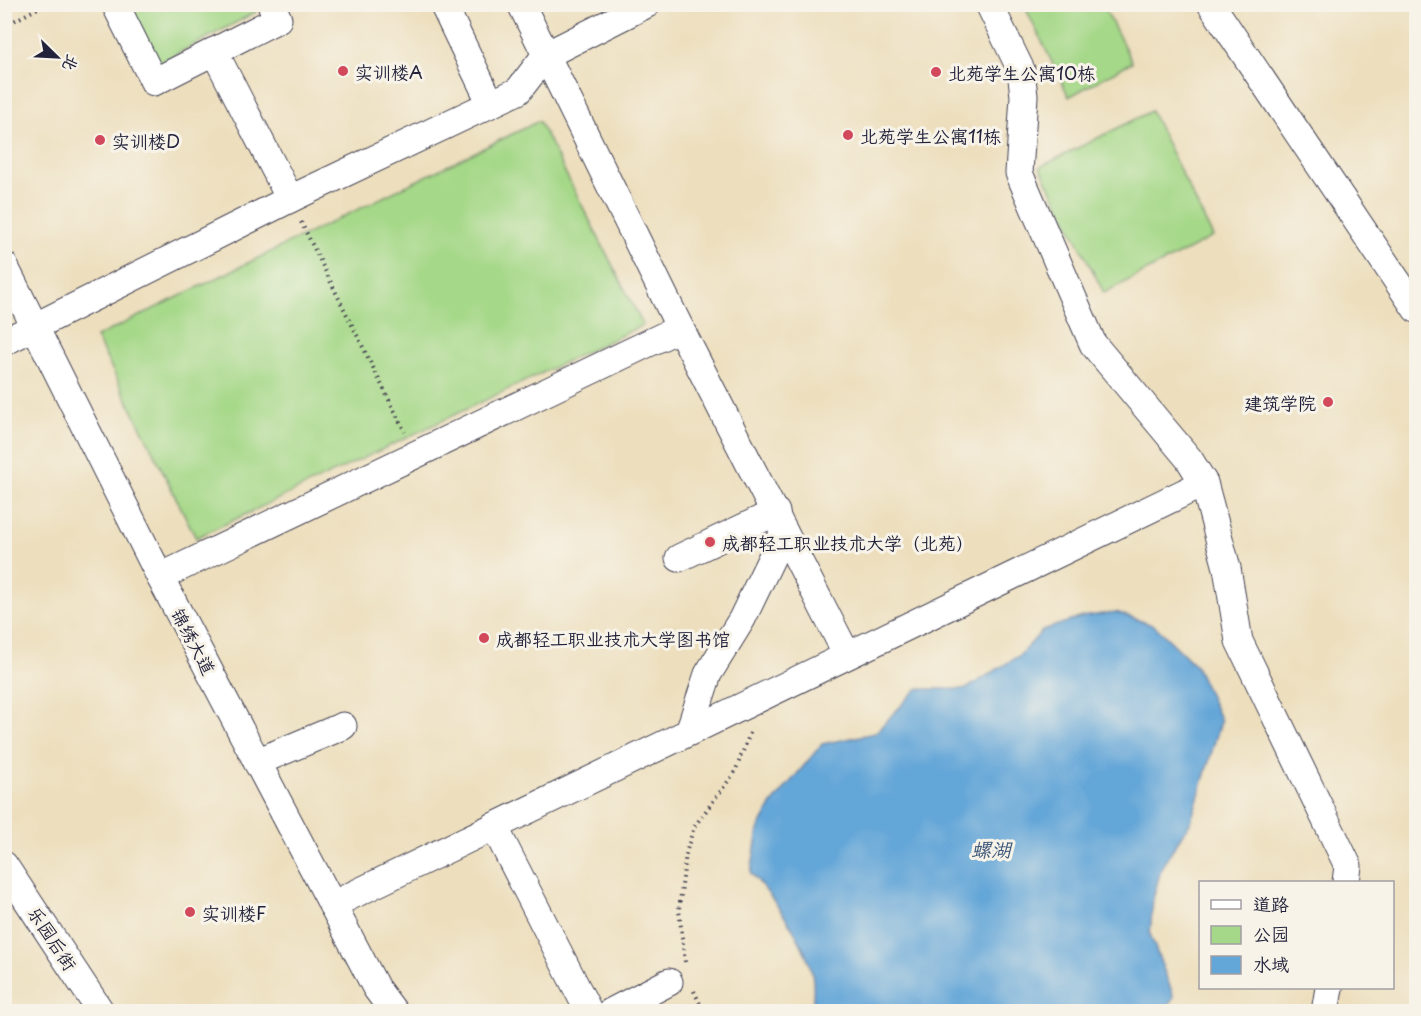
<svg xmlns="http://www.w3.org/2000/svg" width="1421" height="1016" font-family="'Playpen Sans','LXGW WenKai TC',sans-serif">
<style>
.green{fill:#a5d888;stroke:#647d62;stroke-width:1.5}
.water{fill:#63a6d8;stroke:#42648a;stroke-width:1.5}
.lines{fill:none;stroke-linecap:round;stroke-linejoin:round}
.minor-casing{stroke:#403e4f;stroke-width:29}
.path{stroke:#403e4f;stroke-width:4;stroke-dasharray:1.5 4.5;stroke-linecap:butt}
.minor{stroke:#fff;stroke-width:27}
.poi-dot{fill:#d1495b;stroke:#f7f3e8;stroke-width:2}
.labels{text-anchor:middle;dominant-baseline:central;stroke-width:6;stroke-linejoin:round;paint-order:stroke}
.poi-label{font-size:18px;fill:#22223b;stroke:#f7f3e8;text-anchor:start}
.street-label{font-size:18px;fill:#22223b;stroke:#f7f3e8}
.water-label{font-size:20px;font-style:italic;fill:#3c577a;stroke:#f7f3e8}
</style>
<rect width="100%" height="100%" fill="#f7f3e8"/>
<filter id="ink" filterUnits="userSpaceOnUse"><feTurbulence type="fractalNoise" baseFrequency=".0167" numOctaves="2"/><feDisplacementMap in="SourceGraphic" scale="12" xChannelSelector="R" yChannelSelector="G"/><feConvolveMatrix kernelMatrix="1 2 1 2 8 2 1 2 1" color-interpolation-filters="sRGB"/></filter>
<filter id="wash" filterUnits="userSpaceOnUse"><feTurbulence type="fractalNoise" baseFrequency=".008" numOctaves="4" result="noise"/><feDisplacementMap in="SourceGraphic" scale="24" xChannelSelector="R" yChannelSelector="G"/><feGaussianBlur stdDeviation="1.35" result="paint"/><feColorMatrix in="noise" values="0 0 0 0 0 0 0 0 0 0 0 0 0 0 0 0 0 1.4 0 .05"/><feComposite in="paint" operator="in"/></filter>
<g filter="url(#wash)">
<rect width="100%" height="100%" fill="#eddfbe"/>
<g class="green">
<path d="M 129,5 L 252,5 L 256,12 L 158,64 Z"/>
<path d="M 1024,5 L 1103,5 L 1132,62 L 1069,97 Z"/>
<path d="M 1151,111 L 1213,237 L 1104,293 L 1040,167 Z"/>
<path d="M 539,121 L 643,325 L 196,538 L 96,337 Z"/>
</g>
<path class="water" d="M 1116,612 L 1155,626 L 1196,666 L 1221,721 L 1191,821 L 1162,866 L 1153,899 L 1150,934 L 1174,997 L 1165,1011 L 813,1011 C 812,1000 815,985 812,974 C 805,940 773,898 751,873 L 758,830 L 772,804 L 822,744 L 875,733 L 917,689 L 966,689 L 1020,655 L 1043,630 L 1082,617 Z"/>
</g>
<g filter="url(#ink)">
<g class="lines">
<g class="minor-casing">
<g id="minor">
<path d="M 115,4 L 154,82 L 278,19 L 271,4"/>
<path d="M 443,4 L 491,104"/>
<path d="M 521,4 L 680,328 L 847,655"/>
<path d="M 989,4 L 1021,70 L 1024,96 L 1019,173 L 1093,344 L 1189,459 L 1204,483 L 1227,568 L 1239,641 L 1348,866 L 1346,882"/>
<path d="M 1211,4 L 1416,309"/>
<path d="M 214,51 L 290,199"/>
<path d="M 4,265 L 160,577 L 376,988 L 394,1012"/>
<path d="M 4,342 L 290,199 L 518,91 L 546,55 L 647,4"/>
<path d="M 679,558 L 776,512"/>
<path d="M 160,577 L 680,328"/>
<path d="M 689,732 L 708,674 L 742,619 L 784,532"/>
<path d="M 257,762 L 343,726"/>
<path d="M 494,826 L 589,1012"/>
<path d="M 4,865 L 101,1012"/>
<path d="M 332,905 L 1204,483"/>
<path d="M 611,1012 L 669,982"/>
<path d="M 1325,1012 L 1329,988"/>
</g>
</g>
<g class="path">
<path d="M 4,26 L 46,4"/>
<path d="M 301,222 L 405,432"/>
<path d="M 685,962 L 679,910 L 686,853 L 694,827 L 735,772 L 750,733"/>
<path d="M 694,991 L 704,1012"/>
</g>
<use href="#minor" class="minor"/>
</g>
</g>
<g class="poi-dot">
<circle cx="343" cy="71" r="6"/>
<circle cx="936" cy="72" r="6"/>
<circle cx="848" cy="135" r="6"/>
<circle cx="100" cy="140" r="6"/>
<circle cx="1328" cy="402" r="6"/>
<circle cx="710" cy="542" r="6"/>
<circle cx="484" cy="638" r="6"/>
<circle cx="190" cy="912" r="6"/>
</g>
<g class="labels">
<g class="poi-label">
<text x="355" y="71">实训楼A</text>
<text x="948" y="72">北苑学生公寓10栋</text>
<text x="860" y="135">北苑学生公寓11栋</text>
<text x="112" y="140">实训楼D</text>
<text x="1316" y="402" text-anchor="end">建筑学院</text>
<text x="722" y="542">成都轻工职业技术大学（北苑）</text>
<text x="496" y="638">成都轻工职业技术大学图书馆</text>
<text x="202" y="912">实训楼F</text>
</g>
<g class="street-label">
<text transform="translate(194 641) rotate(62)">锦绣大道</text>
<text transform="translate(53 938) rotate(57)">乐园后街</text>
</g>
<g class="water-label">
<text x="991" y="849">螺湖</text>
</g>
</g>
<rect width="1421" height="1016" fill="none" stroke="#f7f3e8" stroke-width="24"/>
<rect x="1199" y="881" width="195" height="108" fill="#f7f3e8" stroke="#a29fa3" stroke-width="1.5"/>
<rect x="1211" y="900" width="30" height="9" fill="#ffffff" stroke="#a29fa3" stroke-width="1.5"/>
<text x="1253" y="911" font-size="18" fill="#22223b">道路</text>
<rect x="1211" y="926" width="30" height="18" fill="#a5d888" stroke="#a29fa3" stroke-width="1.5"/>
<text x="1253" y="941" font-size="18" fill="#22223b">公园</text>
<rect x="1211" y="956" width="30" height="18" fill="#63a6d8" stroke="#a29fa3" stroke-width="1.5"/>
<text x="1253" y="971" font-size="18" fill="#22223b">水域</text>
<g transform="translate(57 57) rotate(114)" stroke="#f7f3e8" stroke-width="4.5" paint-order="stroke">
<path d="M0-4.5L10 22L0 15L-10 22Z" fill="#22223b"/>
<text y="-9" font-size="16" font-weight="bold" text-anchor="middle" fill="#22223b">北</text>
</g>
</svg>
